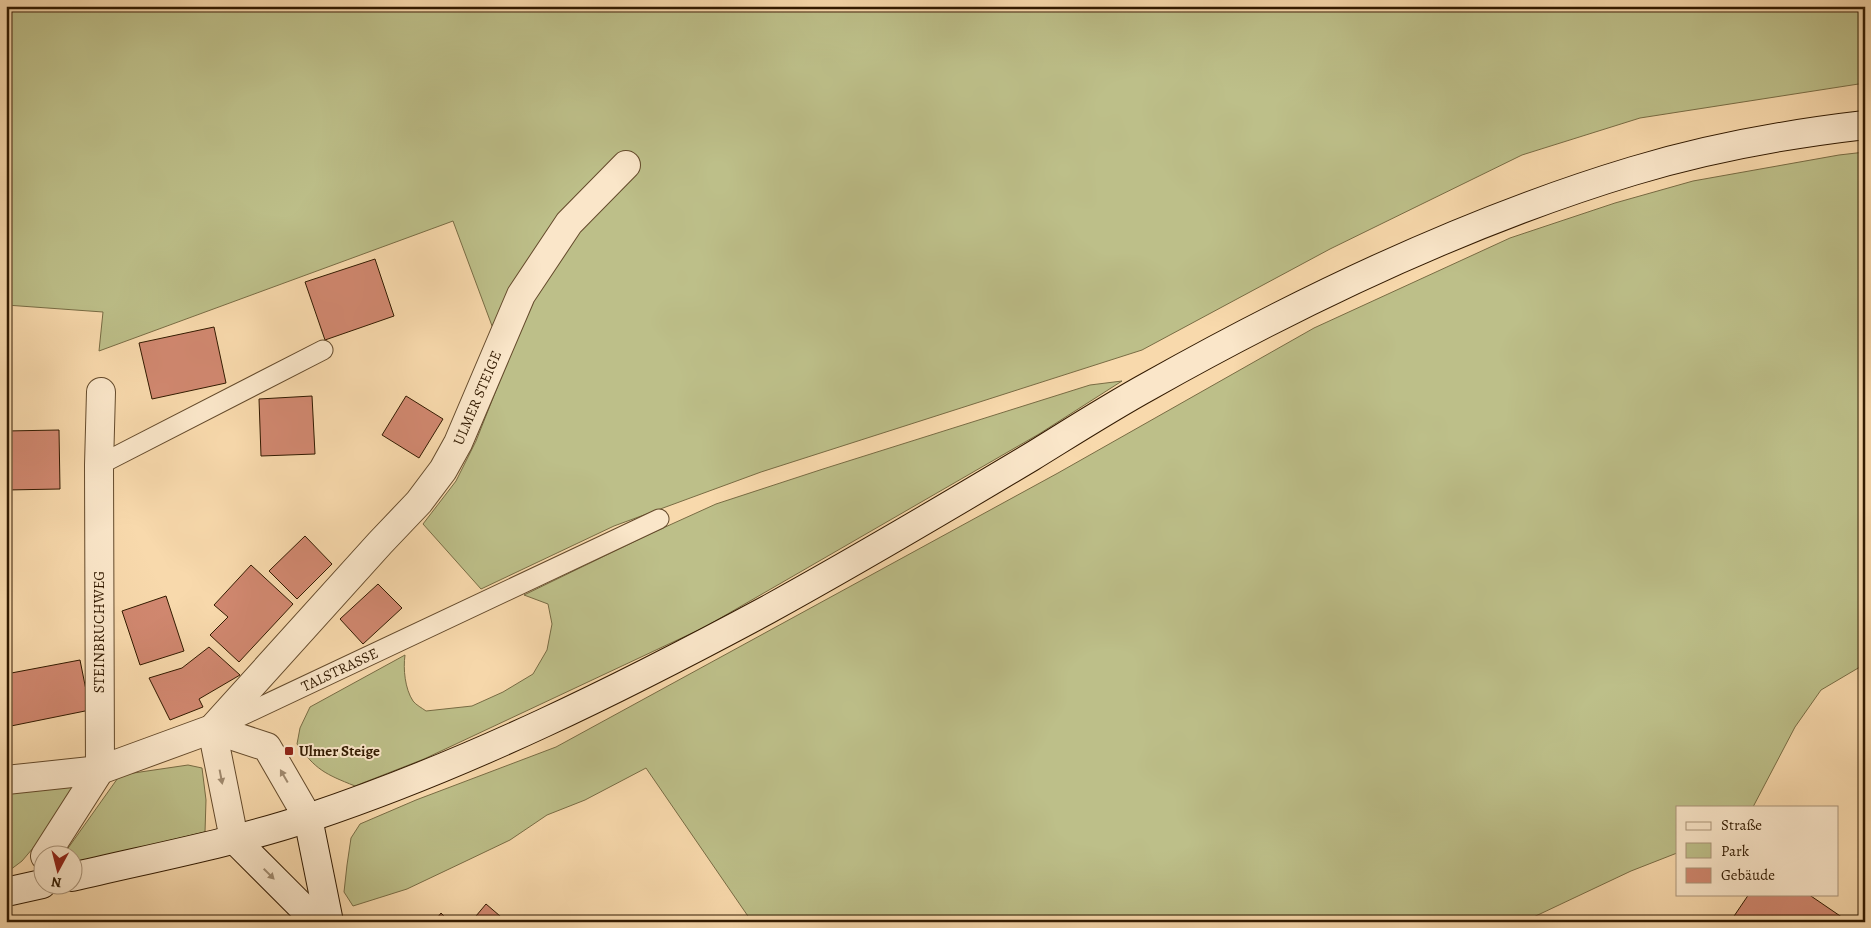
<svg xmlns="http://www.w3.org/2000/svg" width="1871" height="928" font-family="Alegreya,serif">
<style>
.green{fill:#bdbf89;stroke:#786c44}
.building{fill:#d18870;stroke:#321a00}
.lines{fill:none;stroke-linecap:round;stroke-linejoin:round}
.lane-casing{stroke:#644a2b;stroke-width:21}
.street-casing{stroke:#644a2b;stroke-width:30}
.secondary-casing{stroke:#321a00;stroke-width:30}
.lane{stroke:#fae6c9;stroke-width:19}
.street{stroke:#fae6c9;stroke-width:28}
.secondary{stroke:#fae6c9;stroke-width:28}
.oneway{fill:#a08a6f}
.poi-dot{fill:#8f2418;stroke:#fae6c9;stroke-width:2}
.labels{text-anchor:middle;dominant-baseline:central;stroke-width:4;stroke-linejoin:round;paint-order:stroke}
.street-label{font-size:15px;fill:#321a00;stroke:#fae6c9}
.poi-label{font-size:15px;font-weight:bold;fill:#321a00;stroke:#fae6c9;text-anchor:start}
</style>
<rect width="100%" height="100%" fill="#f8d9ac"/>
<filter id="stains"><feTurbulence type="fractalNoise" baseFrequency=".004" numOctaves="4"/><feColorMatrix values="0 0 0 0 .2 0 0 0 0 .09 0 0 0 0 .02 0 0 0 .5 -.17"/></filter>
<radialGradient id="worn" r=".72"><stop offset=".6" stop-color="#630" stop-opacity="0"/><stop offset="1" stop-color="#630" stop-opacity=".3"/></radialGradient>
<g class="green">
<path d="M 6,6 L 1865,6 L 1865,83 L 1640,118 L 1522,155 L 1330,249 L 1142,350 L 761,472 L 614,526 L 481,589 L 423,524 L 456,481 L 476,441 L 508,360 L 498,342 L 453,221 L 99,351 L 103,312 L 6,305 Z"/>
<path d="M 1865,152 L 1865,664 L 1821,690 L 1795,727 L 1753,807 L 1677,807 L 1677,853 L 1631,871 L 1523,922 L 752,922 L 646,768 L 585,800 L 547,815 L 510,840 L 466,861 L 407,889 L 353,906 L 344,892 L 347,865 L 351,838 L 360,824 L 416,800 L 556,747 L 1058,473 L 1314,328 L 1510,238 L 1615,203 L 1693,181 L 1839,155 Z"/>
<path d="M 1122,381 L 1039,434 L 705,627 L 424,759 L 355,786 C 325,774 316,770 297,744 L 300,728 L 310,707 L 405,655 C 403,669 405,689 413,701 C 416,705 422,708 426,711 L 472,706 L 503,692 L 533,674 L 547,650 L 552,624 L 548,604 L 524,595 L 652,533 L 716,504 L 823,469 L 1090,385 Z"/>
<path d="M 188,765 L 202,768 L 206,800 L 205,832 L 73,864 L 72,856 L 66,856 L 66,851 L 120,775 Z"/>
<path d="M 82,782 L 72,802 L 22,861 L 6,873 L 6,790 Z"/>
</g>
<g class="building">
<path d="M 375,259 L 394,316 L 325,340 L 305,282 Z"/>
<path d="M 214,327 L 226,383 L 152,399 L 139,343 Z"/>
<path d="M 312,396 L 315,454 L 261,456 L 259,399 Z"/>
<path d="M 406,396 L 443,419 L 419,458 L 382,435 Z"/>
<path d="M 59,430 L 60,489 L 6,490 L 6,431 Z"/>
<path d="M 305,536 L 332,564 L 297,599 L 269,571 Z"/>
<path d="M 251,565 L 293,604 L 239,662 L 210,635 L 228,617 L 214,605 Z"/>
<path d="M 378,584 L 402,608 L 363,644 L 340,619 Z"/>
<path d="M 166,596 L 184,651 L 140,665 L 122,611 Z"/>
<path d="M 209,647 L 240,675 L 199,699 L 203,707 L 170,720 L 149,678 L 182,668 Z"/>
<path d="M 80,660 L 90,710 L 6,727 L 6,674 Z"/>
<path d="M 1749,894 L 1808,894 L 1849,922 L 1730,922 Z"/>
<path d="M 486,904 L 507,922 L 471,922 Z"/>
<path d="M 441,913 L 450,922 L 434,922 Z"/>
</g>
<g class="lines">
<g class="lane-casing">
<g id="lane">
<path d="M 99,465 L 323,350"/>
<path id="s1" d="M 222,725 L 659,519"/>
</g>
</g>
<g class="street-casing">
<g id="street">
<path d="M 212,729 L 267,747 L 308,818"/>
<path d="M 212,729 L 234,839"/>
<path id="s2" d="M 6,780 L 100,770 L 212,729 L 380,543 L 419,502 L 443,470 L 458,443 L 521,295 L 569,223 L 626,165"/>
<path d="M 45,856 L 100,770 L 99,465 L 101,392"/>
</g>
</g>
<g class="secondary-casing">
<g id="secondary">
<path d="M 308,818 L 329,922"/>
<path d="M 234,839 L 317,922"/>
<path d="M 72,877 C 152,858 233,843 311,817 C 469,764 620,689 767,610 C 856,561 944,509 1031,457 C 1070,433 1109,408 1149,386 C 1300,301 1467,221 1633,171 C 1709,148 1787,134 1865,125"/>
<path d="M 6,892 L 42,884"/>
</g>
</g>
<use href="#lane" class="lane"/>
<use href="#street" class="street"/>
<use href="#secondary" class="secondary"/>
</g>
<defs><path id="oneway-solid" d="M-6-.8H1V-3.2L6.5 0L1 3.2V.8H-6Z" transform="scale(1.25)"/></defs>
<g class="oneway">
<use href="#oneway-solid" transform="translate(284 776) rotate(-120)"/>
<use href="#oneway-solid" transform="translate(221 777) rotate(79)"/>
<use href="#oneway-solid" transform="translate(269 874) rotate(45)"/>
</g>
<rect class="poi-dot" x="284" y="746" width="10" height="10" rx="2.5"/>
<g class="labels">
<g class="street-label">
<text stroke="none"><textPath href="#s2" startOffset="641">ULMER STEIGE</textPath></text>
<text transform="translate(99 632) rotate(-90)">STEINBRUCHWEG</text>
<text stroke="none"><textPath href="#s1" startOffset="130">TALSTRASSE</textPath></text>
</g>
<g class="poi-label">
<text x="299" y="751">Ulmer Steige</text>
</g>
</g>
<rect width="1871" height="928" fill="none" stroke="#f8d9ac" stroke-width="25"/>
<rect x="8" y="8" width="1856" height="913" fill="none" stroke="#321a00" stroke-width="2.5"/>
<rect x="12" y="12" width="1846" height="903" fill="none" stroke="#321a00"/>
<rect x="1676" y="806" width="162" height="90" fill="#fae6c9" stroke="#aa9479"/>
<rect x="1686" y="822" width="25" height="8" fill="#fae6c9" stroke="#aa9479"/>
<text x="1721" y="830" font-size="15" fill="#321a00">Straße</text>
<rect x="1686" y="843" width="25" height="15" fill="#bdbf89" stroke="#aa9479"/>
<text x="1721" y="856" font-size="15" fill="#321a00">Park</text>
<rect x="1686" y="868" width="25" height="15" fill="#d18870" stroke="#aa9479"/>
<text x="1721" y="880" font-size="15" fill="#321a00">Gebäude</text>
<g transform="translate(58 870) rotate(187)"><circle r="24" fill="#fae6c9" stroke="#aa9479"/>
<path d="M0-4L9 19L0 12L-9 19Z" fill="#8f2418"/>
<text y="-8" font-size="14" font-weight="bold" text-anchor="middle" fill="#321a00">N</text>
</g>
<rect width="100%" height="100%" filter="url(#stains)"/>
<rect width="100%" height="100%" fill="url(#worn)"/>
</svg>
